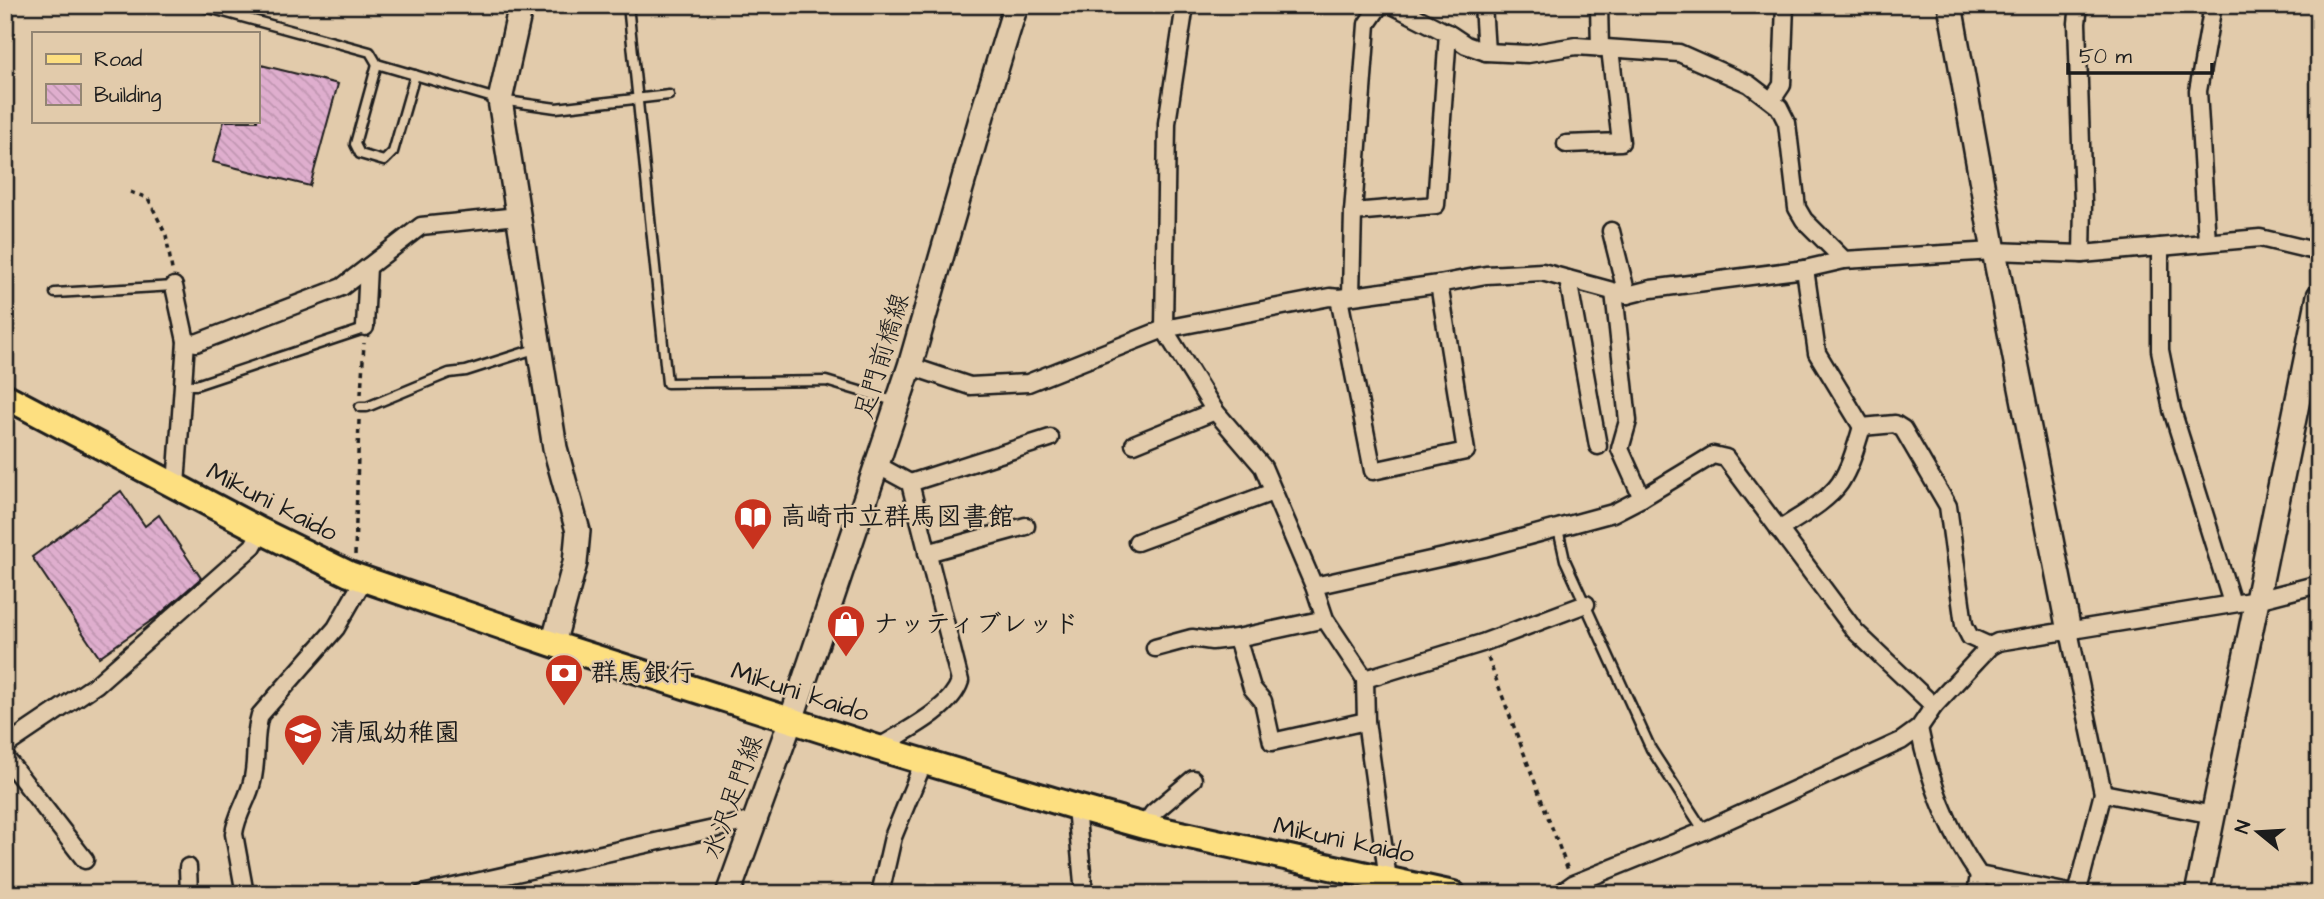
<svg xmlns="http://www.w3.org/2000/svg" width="2324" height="899" font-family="'Architects Daughter','Klee One',sans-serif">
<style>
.building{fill:url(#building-back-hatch);stroke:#1c1c1c;stroke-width:2}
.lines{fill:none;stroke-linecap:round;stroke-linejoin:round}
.lane-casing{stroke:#1c1c1c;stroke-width:13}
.street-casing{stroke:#1c1c1c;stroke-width:21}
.secondary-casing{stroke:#1c1c1c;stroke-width:28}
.primary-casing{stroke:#1c1c1c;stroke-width:30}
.path{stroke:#1c1c1c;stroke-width:3.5;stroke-dasharray:5 5;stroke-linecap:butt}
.lane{stroke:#e2cbab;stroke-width:8}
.street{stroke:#e2cbab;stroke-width:16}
.secondary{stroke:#e2cbab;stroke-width:23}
.primary{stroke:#fddf80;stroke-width:24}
.labels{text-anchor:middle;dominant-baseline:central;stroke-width:5;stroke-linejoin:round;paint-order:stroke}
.street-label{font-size:26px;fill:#1c1c1c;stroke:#e2cbab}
.poi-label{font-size:26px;font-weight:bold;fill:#1c1c1c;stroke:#e2cbab;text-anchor:start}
</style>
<defs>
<pattern id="building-back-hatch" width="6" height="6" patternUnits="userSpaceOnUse" patternTransform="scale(1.75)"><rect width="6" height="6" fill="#dfaece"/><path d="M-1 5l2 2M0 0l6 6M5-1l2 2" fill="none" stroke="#bf95b0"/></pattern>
</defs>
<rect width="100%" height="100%" fill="#e2cbab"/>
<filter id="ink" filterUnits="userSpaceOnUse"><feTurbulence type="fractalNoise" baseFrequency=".0143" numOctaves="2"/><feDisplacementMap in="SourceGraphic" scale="14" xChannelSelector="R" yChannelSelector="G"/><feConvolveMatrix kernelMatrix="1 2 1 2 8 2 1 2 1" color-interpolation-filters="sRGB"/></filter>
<g filter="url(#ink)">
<g class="building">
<path d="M 257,64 L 338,84 L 310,186 L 213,162 L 224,121 L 257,121 Z"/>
<path d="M 121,491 L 145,526 L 159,515 L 201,578 L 158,616 L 99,657 L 32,557 Z"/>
</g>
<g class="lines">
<g class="lane-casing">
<g id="lane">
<path d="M 198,5 L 370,52 L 377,64 L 500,100 L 556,108 L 669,95"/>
<path d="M 628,5 L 667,383 L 826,381 L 897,402"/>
<path d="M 377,64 L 355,144 L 360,154 L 384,161 L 393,152 L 415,75"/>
<path d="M 55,293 L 174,286"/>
<path d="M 185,385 L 196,385 L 358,331 L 365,327"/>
<path d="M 360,407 L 367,407 L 449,373 L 466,371 L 538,348"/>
<path d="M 1558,529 L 1565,560 L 1651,749 L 1704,831"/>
</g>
</g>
<g class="street-casing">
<g id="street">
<path d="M 1185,5 L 1167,123 L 1164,329 L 1215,411 L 1263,467 L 1314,586 L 1325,619 L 1365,679 L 1366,721 L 1390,894"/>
<path d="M 1392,5 L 1451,35 L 1466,45 L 1486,52 L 1528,54 L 1576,46 L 1679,53 L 1749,84 L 1779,107 L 1787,123 L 1797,208 L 1804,220 L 1844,260"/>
<path d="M 1483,5 L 1486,52"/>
<path d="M 1599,5 L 1600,48"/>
<path d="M 2079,5 L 2077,23 L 2083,204 L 2082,254"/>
<path d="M 1772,100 L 1782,85 L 1785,5"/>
<path d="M 1566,144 L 1621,142 L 1610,49"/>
<path d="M 1353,212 L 1436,205 L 1448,33"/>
<path d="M 1611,231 L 1627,295"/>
<path d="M 2207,242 L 2198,91 L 2213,5"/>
<path d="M 2160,247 L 2160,350 L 2172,410 L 2232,603"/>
<path d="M 1805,269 L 1817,353 L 1862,427 L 1895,424 L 1903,429 L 1948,506 L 1964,625 L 1970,637 L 1990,646"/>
<path d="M 1568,279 L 1598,446"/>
<path d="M 174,286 L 186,341 L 176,486"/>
<path d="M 1614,292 L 1628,421 L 1620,449 L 1642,498"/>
<path d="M 1351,295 L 1353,212 L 1367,24 L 1380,5"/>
<path d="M 1339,298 L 1373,471 L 1466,451 L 1439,284"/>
<path d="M 365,327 L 368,267"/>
<path d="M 186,341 L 196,343 L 342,287 L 421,226 L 518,216"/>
<path d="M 910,366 L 970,386 L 1028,383 L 1164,329 L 1330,297 L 1339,298 L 1439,284 L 1486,275 L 1542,272 L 1627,295 L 1651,289 L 1805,269 L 1844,260 L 1994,251 L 2082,254 L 2260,238 L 2319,252"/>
<path d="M 1134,444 L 1215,411"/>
<path d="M 877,465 L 910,483 L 960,681 C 951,710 903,732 878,748"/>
<path d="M 910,483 L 1050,438"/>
<path d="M 1779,530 C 1798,517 1826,503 1840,483 C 1851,466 1856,446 1862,427"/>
<path d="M 1137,542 L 1273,492"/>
<path d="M 927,553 L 1026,526"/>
<path d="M 1314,586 L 1484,548 L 1613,513 L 1642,498 L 1713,455 L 1726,458 L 1855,631 L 1934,706"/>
<path d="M 2069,631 L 2103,793 L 2077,894"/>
<path d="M 1237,638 L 1252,688 L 1263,701 L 1272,742 L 1366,721"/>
<path d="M 1155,648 L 1192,638 L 1212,641 L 1237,638 L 1325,619"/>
<path d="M 1365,679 L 1482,643 L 1586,604"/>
<path d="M 1919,728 C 1929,780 1949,832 1979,875 L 2074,894"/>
<path d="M 5,746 L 97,684 L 253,546 L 261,531"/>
<path d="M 5,757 L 85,860"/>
<path d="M 2103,793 L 2213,815"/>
<path d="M 1076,807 L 1084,894"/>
<path d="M 1144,826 L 1153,813 L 1193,779"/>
<path d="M 188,867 L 189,894"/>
<path d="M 245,894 L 234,834 C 236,815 248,800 252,782 C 258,760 253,737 260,715 L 336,628 L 364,579"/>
<path d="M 422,894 L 754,820"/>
<path d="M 880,894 L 893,837 L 924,761"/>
<path d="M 1559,894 L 1573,884 L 1704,831 L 1901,741 L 1919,728 L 1934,706 L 1990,646 L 1998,642 L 2257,600 L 2319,584"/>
<path d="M 1976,894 L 1979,875"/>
</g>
</g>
<g class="secondary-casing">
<g id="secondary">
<path d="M 521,5 L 500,100 L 555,448 L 578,531 L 575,563 L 553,644"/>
<path d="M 1950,5 L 1994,251 L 2069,631"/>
<path d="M 728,894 L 791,720 L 910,366 L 983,112 L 1016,5"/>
<path d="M 2197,894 L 2319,296"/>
</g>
</g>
<g class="primary-casing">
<path id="primary" d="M 5,396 L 261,531 L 349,574 L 553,644 L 878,748 L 1076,807 L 1144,826 L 1453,894"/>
</g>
<g class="path">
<path d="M 130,192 L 148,198 L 166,235 L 172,270"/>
<path d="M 361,394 L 364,343"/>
<path d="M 355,555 L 359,420"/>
<path d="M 1488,658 L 1568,870"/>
</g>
<use href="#lane" class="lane"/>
<use href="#street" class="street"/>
<use href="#secondary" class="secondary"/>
<use href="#primary" class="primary"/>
</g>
</g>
<defs>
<g id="library-pin" transform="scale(2.0125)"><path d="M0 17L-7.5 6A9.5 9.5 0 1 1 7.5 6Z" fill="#c8321e" stroke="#e2cbab"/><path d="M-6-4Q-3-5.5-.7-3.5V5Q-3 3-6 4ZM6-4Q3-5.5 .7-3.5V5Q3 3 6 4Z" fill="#fff"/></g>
<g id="shop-pin" transform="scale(2.0125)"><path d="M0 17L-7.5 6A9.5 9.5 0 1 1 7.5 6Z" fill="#c8321e" stroke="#e2cbab"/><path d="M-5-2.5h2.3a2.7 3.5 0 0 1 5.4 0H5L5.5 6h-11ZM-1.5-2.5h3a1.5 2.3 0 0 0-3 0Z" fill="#fff"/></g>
<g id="bank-pin" transform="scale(2.0125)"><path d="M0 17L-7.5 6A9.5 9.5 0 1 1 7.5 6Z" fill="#c8321e" stroke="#e2cbab"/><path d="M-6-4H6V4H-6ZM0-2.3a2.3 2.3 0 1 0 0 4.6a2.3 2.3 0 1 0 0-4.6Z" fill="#fff"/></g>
<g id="school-pin" transform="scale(2.0125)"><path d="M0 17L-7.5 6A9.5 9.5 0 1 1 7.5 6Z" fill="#c8321e" stroke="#e2cbab"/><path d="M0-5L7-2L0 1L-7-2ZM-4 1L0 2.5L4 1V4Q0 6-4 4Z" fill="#fff"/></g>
</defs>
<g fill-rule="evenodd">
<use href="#library-pin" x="753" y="517"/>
<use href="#shop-pin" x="846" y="624"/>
<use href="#bank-pin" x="564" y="673"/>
<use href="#school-pin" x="303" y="733"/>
</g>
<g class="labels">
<g class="street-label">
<text transform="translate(882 356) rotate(-73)">足門前橋線</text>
<text transform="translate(272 502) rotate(27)">Mikuni kaido</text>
<text transform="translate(800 692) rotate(18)">Mikuni kaido</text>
<text transform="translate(733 797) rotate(-70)">水沢足門線</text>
<text transform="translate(1344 840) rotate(12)">Mikuni kaido</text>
</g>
<g class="poi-label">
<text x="780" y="517">高崎市立群馬図書館</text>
<text x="873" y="624">ナッティブレッド</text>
<text x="591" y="673">群馬銀行</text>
<text x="330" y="733">清風幼稚園</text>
</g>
</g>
<rect width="2324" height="899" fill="none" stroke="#e2cbab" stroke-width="28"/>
<rect x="14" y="14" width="2296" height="871" fill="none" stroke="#1c1c1c" stroke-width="2.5" filter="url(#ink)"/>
<rect x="32" y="32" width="228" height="91" fill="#e2cbab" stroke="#938572" stroke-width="2"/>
<rect x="46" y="54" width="35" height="10" fill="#fddf80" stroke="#938572" stroke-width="2"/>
<text x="94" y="66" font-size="21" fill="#1c1c1c">Road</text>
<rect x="46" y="84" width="35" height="21" fill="url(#building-back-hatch)" stroke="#938572" stroke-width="2"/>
<text x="94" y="102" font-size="21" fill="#1c1c1c">Building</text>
<g transform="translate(2258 832) rotate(288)" stroke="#e2cbab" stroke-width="5" paint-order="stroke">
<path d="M0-5L12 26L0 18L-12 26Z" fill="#1c1c1c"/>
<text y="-10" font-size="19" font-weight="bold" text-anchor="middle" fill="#1c1c1c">N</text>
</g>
<path d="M2068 63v10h144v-10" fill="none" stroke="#1c1c1c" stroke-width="3.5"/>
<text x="2079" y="63" font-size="21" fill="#1c1c1c" stroke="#e2cbab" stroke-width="5" paint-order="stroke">50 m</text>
</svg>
